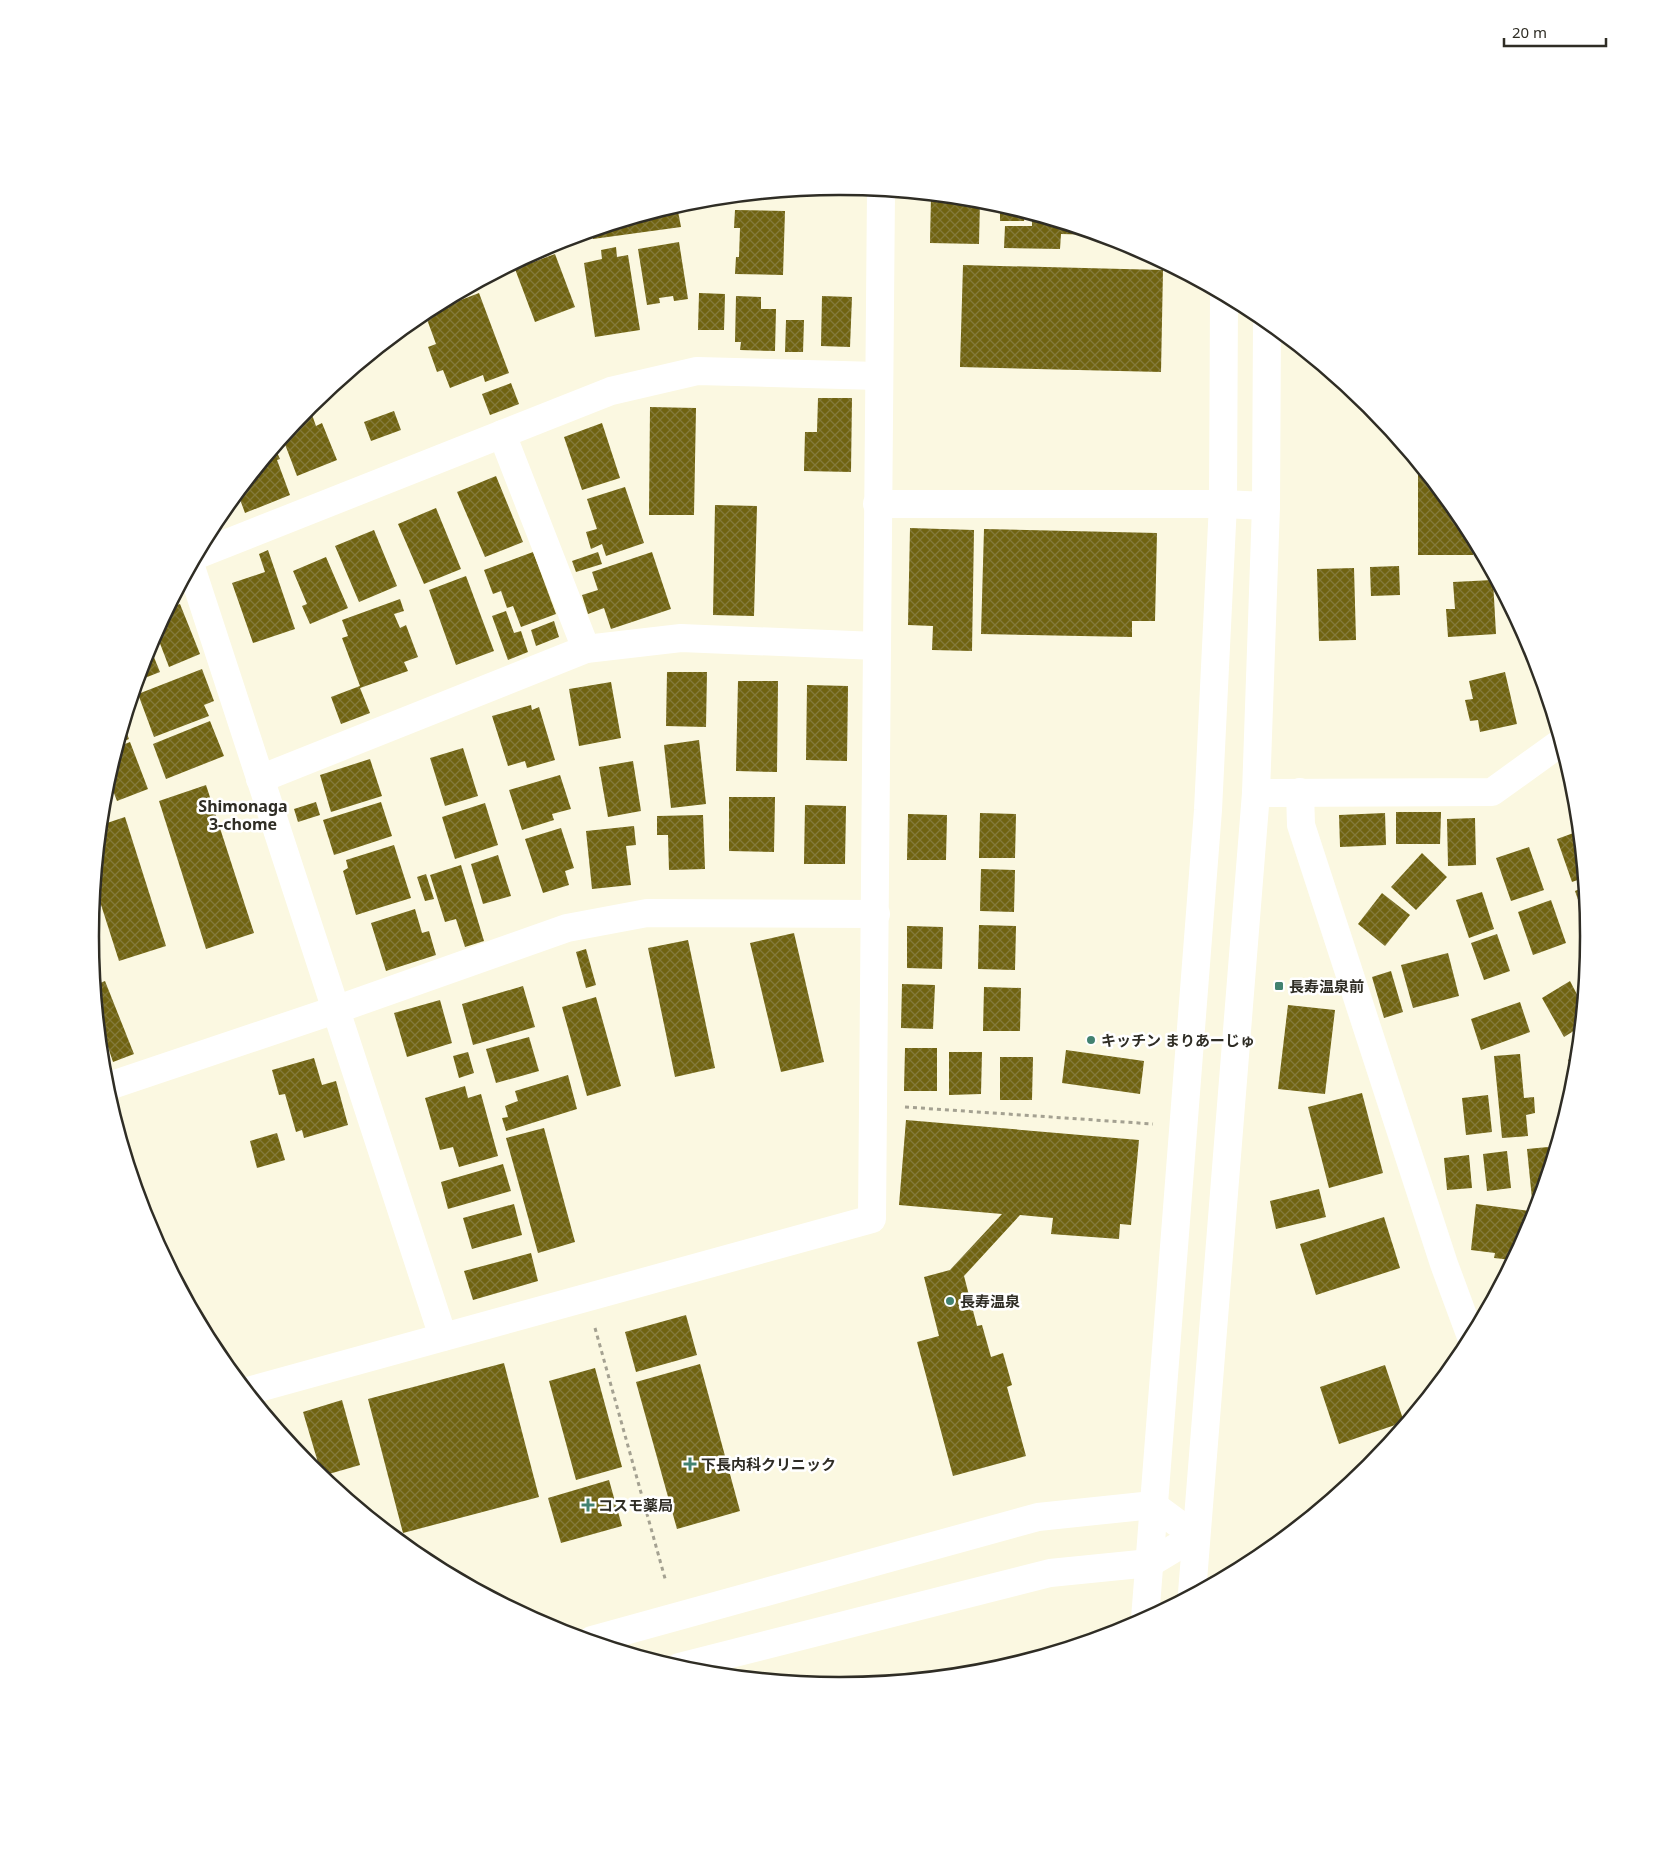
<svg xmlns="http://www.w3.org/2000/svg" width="1679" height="1872" font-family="'Noto Sans','Noto Sans JP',sans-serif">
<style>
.building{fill:url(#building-cross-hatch)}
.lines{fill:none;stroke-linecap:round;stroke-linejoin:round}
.path{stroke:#a4a191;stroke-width:3;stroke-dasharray:4 4;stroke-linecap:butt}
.minor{stroke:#fff;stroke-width:28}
.poi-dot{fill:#428270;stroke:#fff;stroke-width:2}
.labels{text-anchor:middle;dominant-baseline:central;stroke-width:5;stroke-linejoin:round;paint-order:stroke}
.poi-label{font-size:15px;font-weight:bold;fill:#2f2d25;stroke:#fff;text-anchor:start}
.neighbourhood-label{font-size:16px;font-weight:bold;fill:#2f2d25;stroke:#fff}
.rim{fill:none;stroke:#2f2d25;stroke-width:2.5}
</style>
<defs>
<pattern id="building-cross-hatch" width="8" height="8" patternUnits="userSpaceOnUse" patternTransform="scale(1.25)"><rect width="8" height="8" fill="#706311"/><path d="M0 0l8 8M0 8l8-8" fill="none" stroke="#847a3c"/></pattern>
</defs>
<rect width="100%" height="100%" fill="#fbf8e1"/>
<g class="building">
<path d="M 931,196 L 980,200 L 979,244 L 930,243 Z"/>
<path d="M 1000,205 L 1025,213 L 1024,221 L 1000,221 Z"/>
<path d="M 677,206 L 681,227 L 593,239 L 592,232 Z"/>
<path d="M 735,210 L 785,211 L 783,275 L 735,274 L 736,257 L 739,257 L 740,228 L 734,228 Z"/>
<path d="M 1032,215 L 1096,234 L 1096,235 L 1061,234 L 1060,249 L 1004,248 L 1005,226 L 1032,226 Z"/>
<path d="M 679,242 L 688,299 L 674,301 L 673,296 L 659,298 L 660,303 L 647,305 L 638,249 Z"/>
<path d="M 616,247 L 617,257 L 628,255 L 640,330 L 595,337 L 584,263 L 602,259 L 601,250 Z"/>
<path d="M 555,254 L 575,307 L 535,322 L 515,269 Z"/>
<path d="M 963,265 L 1163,270 L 1161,372 L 960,367 Z"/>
<path d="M 479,293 L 509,373 L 485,382 L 483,375 L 450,388 L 443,370 L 437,372 L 428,347 L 436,344 L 425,314 Z"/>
<path d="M 699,293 L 725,294 L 724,330 L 698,330 Z"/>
<path d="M 736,296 L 761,297 L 761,309 L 776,309 L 775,351 L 740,350 L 741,342 L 735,342 Z"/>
<path d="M 822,296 L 852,297 L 850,347 L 821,346 Z"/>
<path d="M 786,320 L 804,320 L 803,352 L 785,352 Z"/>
<path d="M 511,383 L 519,404 L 490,415 L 482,394 Z"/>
<path d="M 818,398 L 852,398 L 851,472 L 804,471 L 805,432 L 817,432 Z"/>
<path d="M 650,407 L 696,408 L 694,515 L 649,515 Z"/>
<path d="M 394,411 L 401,430 L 371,441 L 364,422 Z"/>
<path d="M 311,412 L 316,426 L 322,423 L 337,460 L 297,476 L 283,439 L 288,437 L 287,434 L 302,416 Z"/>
<path d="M 602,423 L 620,478 L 582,490 L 564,437 Z"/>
<path d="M 275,448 L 280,459 L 277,460 L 290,495 L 245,513 L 238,494 Z"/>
<path d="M 1418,468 L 1421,468 L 1463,520 L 1473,538 L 1473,555 L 1418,555 Z"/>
<path d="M 496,476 L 523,542 L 485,557 L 457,492 Z"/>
<path d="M 625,487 L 644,543 L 606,556 L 602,544 L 591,549 L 586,532 L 597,529 L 587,499 Z"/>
<path d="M 715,505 L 757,506 L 754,616 L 713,615 Z"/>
<path d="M 436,508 L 461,569 L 424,584 L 398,524 Z"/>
<path d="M 910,528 L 974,530 L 972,651 L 932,650 L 933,626 L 908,625 Z"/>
<path d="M 984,529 L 1157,533 L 1155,621 L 1132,621 L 1132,637 L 981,634 Z"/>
<path d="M 374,530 L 397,586 L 359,602 L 335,546 Z"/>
<path d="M 268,550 L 295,629 L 253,643 L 232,583 L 265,572 L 259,554 Z"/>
<path d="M 533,552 L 556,614 L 521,627 L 513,606 L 507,608 L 501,591 L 493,594 L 484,570 Z"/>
<path d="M 598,552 L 602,564 L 576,572 L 572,561 Z"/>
<path d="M 652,552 L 671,609 L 611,629 L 604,608 L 588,614 L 582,595 L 598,590 L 592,572 Z"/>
<path d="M 326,557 L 348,608 L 310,624 L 302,606 L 307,604 L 293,571 Z"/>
<path d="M 1399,566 L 1400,595 L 1371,596 L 1370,567 Z"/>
<path d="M 1354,568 L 1356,640 L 1319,641 L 1317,569 Z"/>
<path d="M 466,576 L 494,651 L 456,665 L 429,590 Z"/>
<path d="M 1493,580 L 1496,634 L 1448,637 L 1446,609 L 1455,609 L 1453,582 Z"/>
<path d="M 400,599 L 404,611 L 394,614 L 400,628 L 406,625 L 418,657 L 404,662 L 408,671 L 360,688 L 370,713 L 341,724 L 331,697 L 360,686 L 342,638 L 348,636 L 342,620 Z"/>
<path d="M 180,604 L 200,654 L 169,667 L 156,633 L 169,608 Z"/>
<path d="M 506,611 L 514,633 L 521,631 L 528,652 L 508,660 L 492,616 Z"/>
<path d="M 554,621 L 559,637 L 536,646 L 531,630 Z"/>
<path d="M 149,645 L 160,672 L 137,681 L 147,649 Z"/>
<path d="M 202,669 L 214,701 L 204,705 L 209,716 L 154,737 L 138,694 Z"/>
<path d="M 667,672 L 707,672 L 706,727 L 666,726 Z"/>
<path d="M 1505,672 L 1517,724 L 1480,732 L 1478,720 L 1470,721 L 1465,700 L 1473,699 L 1469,681 Z"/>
<path d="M 738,681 L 778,681 L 777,772 L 736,771 Z"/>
<path d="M 611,682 L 621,738 L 579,746 L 569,689 Z"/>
<path d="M 807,685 L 848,686 L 847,761 L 806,760 Z"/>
<path d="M 531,705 L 532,710 L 539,707 L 555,760 L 527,768 L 525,761 L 508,766 L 492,716 Z"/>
<path d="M 210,721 L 224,756 L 166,779 L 153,744 Z"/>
<path d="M 124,726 L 129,739 L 119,743 L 121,737 Z"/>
<path d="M 699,740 L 706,804 L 671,808 L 664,745 Z"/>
<path d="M 130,742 L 148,789 L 117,801 L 108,778 L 117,747 Z"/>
<path d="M 463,748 L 478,796 L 445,806 L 430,758 Z"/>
<path d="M 370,759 L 382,796 L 331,812 L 320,775 Z"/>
<path d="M 633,761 L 641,811 L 608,817 L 599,767 Z"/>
<path d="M 560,775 L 571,809 L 552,814 L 554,820 L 522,830 L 509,790 Z"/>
<path d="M 206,785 L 254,933 L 206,949 L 159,801 Z"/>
<path d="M 729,797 L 775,797 L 774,852 L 729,851 Z"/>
<path d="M 316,802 L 320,815 L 298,822 L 294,809 Z"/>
<path d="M 381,802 L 392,836 L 334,855 L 323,820 Z"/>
<path d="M 485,803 L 498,845 L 455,859 L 442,817 Z"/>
<path d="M 805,805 L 846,806 L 845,864 L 804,864 Z"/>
<path d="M 1396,812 L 1441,812 L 1440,844 L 1396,844 Z"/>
<path d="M 980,813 L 1016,814 L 1015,858 L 979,858 Z"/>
<path d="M 1385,813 L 1386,845 L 1340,847 L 1339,815 Z"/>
<path d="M 908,814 L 947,815 L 946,860 L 907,860 Z"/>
<path d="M 703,815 L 705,869 L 669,870 L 668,835 L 657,835 L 657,816 Z"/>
<path d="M 125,817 L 166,946 L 119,961 L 95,886 L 101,825 Z"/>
<path d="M 1475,818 L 1476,865 L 1448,866 L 1447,819 Z"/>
<path d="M 634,826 L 636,845 L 626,846 L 631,885 L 592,889 L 586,831 Z"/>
<path d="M 561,828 L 574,868 L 565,871 L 569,885 L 543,893 L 525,839 Z"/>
<path d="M 1579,831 L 1583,878 L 1572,882 L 1557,839 Z"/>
<path d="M 394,845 L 411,898 L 356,915 L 343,871 L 348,868 L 346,860 Z"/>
<path d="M 1529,847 L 1544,890 L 1511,901 L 1496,858 Z"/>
<path d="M 1422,853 L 1447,877 L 1416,910 L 1391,887 Z"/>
<path d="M 498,855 L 511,896 L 483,904 L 471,864 Z"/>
<path d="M 461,865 L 484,941 L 465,947 L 456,919 L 445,922 L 430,875 Z"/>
<path d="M 981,869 L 1015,870 L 1014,912 L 980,911 Z"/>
<path d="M 426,874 L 434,899 L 425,901 L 417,877 Z"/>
<path d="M 1584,887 L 1588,926 L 1587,926 L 1575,891 Z"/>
<path d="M 1482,892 L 1494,929 L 1469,938 L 1456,900 Z"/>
<path d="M 1382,893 L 1410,915 L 1385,946 L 1358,924 Z"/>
<path d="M 1551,900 L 1566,943 L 1533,955 L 1518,912 Z"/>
<path d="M 415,909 L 422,933 L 429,931 L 436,955 L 386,971 L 371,923 Z"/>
<path d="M 979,925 L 1016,926 L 1015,970 L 978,969 Z"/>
<path d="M 907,926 L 943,927 L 942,969 L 907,968 Z"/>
<path d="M 794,933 L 824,1062 L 781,1072 L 750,943 Z"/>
<path d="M 1497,934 L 1510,971 L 1484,980 L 1471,943 Z"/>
<path d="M 688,940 L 715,1068 L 675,1077 L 648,948 Z"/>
<path d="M 586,949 L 596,985 L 586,988 L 576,952 Z"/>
<path d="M 91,950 L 101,973 L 94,975 Z"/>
<path d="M 1448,953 L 1459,996 L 1413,1008 L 1401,965 Z"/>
<path d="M 1391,971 L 1403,1012 L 1384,1018 L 1372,977 Z"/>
<path d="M 105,981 L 134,1054 L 113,1062 L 108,1047 L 101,1050 L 95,985 Z"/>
<path d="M 1570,981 L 1582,1004 L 1580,1027 L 1564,1037 L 1542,998 Z"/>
<path d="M 902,984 L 935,985 L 933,1029 L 901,1028 Z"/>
<path d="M 523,986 L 535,1027 L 473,1045 L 462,1004 Z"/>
<path d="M 984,987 L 1021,988 L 1020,1031 L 983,1031 Z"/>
<path d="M 596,997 L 621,1086 L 587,1096 L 562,1007 Z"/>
<path d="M 440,1000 L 452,1043 L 407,1057 L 394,1013 Z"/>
<path d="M 1520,1002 L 1530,1032 L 1481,1050 L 1471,1019 Z"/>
<path d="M 1288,1005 L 1335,1010 L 1325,1094 L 1278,1089 Z"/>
<path d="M 529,1037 L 539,1071 L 496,1083 L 486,1049 Z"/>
<path d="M 905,1048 L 937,1048 L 937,1091 L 904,1091 Z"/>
<path d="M 1066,1050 L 1144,1061 L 1140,1094 L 1062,1083 Z"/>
<path d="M 468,1052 L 474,1073 L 459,1078 L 453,1056 Z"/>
<path d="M 949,1052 L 982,1052 L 981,1094 L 949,1095 Z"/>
<path d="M 1520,1054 L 1524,1098 L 1534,1097 L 1535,1113 L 1526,1115 L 1528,1136 L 1502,1138 L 1494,1056 Z"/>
<path d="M 1577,1054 L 1575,1074 L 1568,1060 Z"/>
<path d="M 1000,1057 L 1033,1057 L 1032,1100 L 1000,1100 Z"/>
<path d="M 314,1058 L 322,1085 L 336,1081 L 348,1125 L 304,1138 L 302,1130 L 296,1132 L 285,1094 L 279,1095 L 272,1070 Z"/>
<path d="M 568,1075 L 577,1109 L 506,1131 L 502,1118 L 508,1117 L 505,1106 L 518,1101 L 515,1091 Z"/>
<path d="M 465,1086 L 468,1098 L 481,1094 L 498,1156 L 459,1167 L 453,1147 L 440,1150 L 425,1098 Z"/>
<path d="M 1362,1093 L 1383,1173 L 1329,1188 L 1308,1107 Z"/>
<path d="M 1488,1095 L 1492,1132 L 1466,1135 L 1462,1098 Z"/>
<path d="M 906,1120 L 1139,1140 L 1131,1225 L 1120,1224 L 1119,1239 L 1051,1234 L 1053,1218 L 1020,1215 L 964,1276 L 977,1326 L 982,1325 L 991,1357 L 1003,1353 L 1012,1385 L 1007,1387 L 1026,1456 L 953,1476 L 917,1342 L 939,1336 L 924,1277 L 950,1270 L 1002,1214 L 899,1205 Z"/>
<path d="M 544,1128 L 575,1242 L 538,1253 L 506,1138 Z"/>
<path d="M 277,1133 L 285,1160 L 257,1168 L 250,1141 Z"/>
<path d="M 1548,1147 L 1550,1164 L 1539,1198 L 1532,1199 L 1527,1149 Z"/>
<path d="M 1507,1151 L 1511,1188 L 1487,1191 L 1483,1154 Z"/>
<path d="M 1469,1155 L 1472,1188 L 1447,1190 L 1444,1158 Z"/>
<path d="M 503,1164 L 511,1191 L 448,1209 L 441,1182 Z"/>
<path d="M 1319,1189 L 1326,1217 L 1276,1229 L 1270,1201 Z"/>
<path d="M 514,1204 L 522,1235 L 472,1249 L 463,1218 Z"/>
<path d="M 1476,1204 L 1529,1211 L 1526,1234 L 1512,1260 L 1494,1258 L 1495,1253 L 1471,1250 Z"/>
<path d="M 1384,1217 L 1400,1268 L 1316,1295 L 1300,1244 Z"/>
<path d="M 531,1253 L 538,1281 L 473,1300 L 464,1271 Z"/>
<path d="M 686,1315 L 697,1355 L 636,1372 L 625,1332 Z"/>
<path d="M 504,1363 L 539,1497 L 403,1533 L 368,1399 Z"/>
<path d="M 700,1364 L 740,1511 L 677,1529 L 636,1382 Z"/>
<path d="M 1385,1365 L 1404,1422 L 1339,1444 L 1320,1387 Z"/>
<path d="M 595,1368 L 622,1467 L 576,1480 L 549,1381 Z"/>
<path d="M 342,1400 L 360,1465 L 322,1476 L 303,1412 Z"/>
<path d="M 609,1480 L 622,1526 L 561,1543 L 548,1498 Z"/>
</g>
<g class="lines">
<g class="path">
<path d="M 905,1107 L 1153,1124"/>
<path d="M 595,1328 L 666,1582"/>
</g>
<g class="minor">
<path d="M 502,434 L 586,649"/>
<path d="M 877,504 L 1223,504 L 1266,506"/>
<path d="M 197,555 L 611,391 L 697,371 L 878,376"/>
<path d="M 191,567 L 443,1337"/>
<path d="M 260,779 L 586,649 L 681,638 L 877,646"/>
<path d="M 1300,792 L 1301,825 L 1444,1264 L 1471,1337"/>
<path d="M 1256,793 L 1492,792 L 1560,743"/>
<path d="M 106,1087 L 335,1010 L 567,928 L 647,913 L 876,914"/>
<path d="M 248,1391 L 872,1219 L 881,191"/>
<path d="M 1192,1593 L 1256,793 L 1266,506 L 1267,322"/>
<path d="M 1145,1619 L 1208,810 L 1223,504 L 1224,296"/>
<path d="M 592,1640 L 1038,1517 L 1153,1505 L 1195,1536 L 1150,1563 L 1050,1573 L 679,1667"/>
</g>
</g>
<g class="poi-dot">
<rect x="1274" y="981" width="10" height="10" rx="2.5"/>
<circle cx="1091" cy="1040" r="5"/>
<circle cx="950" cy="1301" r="5"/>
<path d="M687.5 1456.5h5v5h5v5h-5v5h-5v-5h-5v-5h5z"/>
<path d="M585.5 1497.5h5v5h5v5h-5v5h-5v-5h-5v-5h5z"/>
</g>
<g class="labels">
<g class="poi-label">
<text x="1289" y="986">長寿温泉前</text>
<text x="1101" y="1040">キッチン まりあーじゅ</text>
<text x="960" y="1301">長寿温泉</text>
<text x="701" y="1464">下長内科クリニック</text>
<text x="598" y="1505">コスモ薬局</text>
</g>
<g class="neighbourhood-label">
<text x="243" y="806">Shimonaga<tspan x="243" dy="18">3-chome</tspan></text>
</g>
</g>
<path d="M0 0H1679V1872H0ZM839 195H840A740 740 0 0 1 1580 935V937A740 740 0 0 1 840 1677H839A740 740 0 0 1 99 937V935A740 740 0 0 1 839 195Z" fill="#fff" fill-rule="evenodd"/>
<path class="rim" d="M839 195H840A740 740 0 0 1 1580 935V937A740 740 0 0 1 840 1677H839A740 740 0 0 1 99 937V935A740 740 0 0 1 839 195Z"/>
<path d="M1504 38v8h102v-8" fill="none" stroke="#2f2d25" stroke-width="2.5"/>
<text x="1512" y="38" font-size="15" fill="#2f2d25" stroke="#ffffff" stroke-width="4" paint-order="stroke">20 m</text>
</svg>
